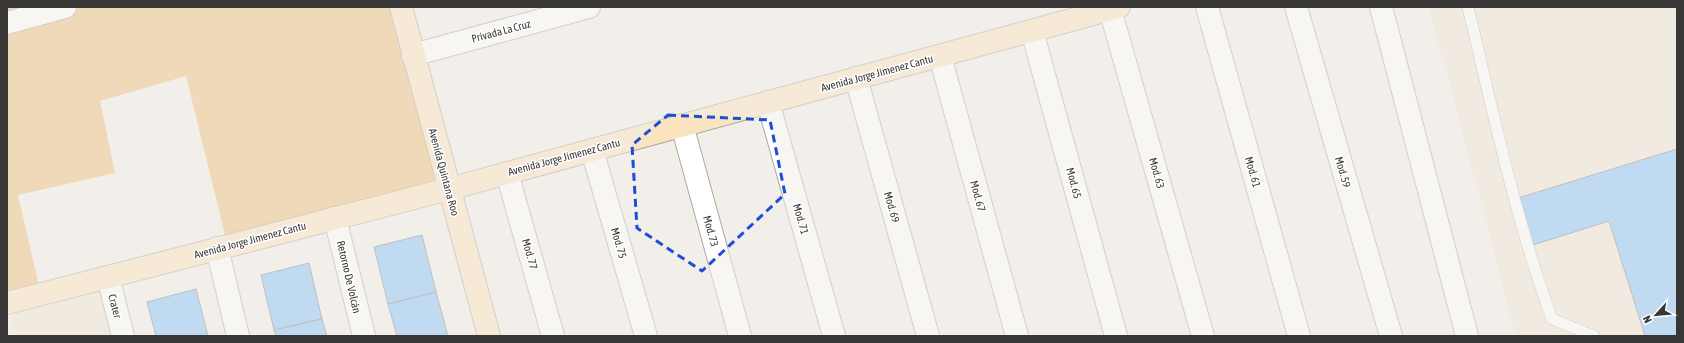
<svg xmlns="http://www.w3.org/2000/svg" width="1684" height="343" font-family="'Asap Condensed',sans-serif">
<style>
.built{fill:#ede4d8}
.green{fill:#edbe7c}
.building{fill:#83c0fa;stroke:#82868b}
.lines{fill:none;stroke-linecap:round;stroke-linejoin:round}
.service-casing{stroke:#aca8a3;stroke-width:12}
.minor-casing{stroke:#aca8a3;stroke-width:24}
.secondary-casing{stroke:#aca8a3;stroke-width:24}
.service{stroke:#fff;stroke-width:11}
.minor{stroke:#fff;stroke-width:22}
.secondary{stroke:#fae4bf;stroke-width:22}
.marked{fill:none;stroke:#1d4ed8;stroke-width:3;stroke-dasharray:8 5;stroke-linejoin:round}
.labels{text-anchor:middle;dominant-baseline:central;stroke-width:3;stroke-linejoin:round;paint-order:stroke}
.street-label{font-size:11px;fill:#393735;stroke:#fff}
</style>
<rect width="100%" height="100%" fill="#f2eee9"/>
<g class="built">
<path d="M 1429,7 L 1677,7 L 1677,336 L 1516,336 Z"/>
<path d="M 100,275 L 116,336 L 16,336 L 7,303 Z"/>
</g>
<path class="green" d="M 7,7 L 407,7 L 464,198 L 226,239 L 186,76 L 100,101 L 115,173 L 18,195 L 40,290 L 7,298 Z"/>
<g class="building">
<path d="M 1677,149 L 1677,336 L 1645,336 L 1609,221 L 1533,245 L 1518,198 Z"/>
<path d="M 422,235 L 436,292 L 388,304 L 374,247 Z"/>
<path d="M 309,263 L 322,319 L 274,330 L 261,275 Z"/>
<path d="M 196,289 L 208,336 L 156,336 L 147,302 Z"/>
<path d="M 436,292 L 448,336 L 397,336 L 388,304 Z"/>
<path d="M 322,319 L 327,336 L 276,336 L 274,330 Z"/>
</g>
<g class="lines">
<g class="service-casing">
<path id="service" d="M 1468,7 C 1493,112 1515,218 1552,319 L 1594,336"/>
</g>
<g class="minor-casing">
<g id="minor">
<path d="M 1207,7 L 1299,336"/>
<path d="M 1296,7 L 1391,336"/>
<path d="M 1381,7 L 1467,336"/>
<path d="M 1110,9 L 1203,336"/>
<path d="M 7,23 L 65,7"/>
<path d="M 1032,31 L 1116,336"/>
<path d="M 413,55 L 589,7"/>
<path d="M 940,56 L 1017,336"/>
<path d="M 856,78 L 928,336"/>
<path d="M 768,102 L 834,336"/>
<path d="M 682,125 L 740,336"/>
<path d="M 592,150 L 646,336"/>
<path d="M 507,173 L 553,336"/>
<path d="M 335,218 L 364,336"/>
<path d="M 217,248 L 238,336"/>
<path d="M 108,277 L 123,336"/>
</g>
</g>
<g class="secondary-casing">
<g id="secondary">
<path d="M 401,7 L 489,336"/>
<path d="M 7,303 L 449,189 L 1119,7"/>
</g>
</g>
<use href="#service" class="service"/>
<use href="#minor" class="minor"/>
<use href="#secondary" class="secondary"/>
</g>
<path d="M0 0H1684V343H0ZM 668,115 L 770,120 L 785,194 L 702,271 L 637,228 L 632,145 Z" fill="#f2eee9" fill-opacity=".55" fill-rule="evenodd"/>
<path class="marked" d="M 668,115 L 770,120 L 785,194 L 702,271 L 637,228 L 632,145 Z"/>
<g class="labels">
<g class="street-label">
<text transform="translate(501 31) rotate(-15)">Privada La Cruz</text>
<text transform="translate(877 73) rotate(-15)">Avenida Jorge Jimenez Cantu</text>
<text transform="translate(564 157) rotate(-15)">Avenida Jorge Jimenez Cantu</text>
<text transform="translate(444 172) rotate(75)">Avenida Quintana Roo</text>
<text transform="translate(1253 172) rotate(74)">Mod. 61</text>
<text transform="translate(1343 172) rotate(74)">Mod. 59</text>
<text transform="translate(1157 173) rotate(74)">Mod. 63</text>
<text transform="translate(1074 183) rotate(75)">Mod. 65</text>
<text transform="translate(978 196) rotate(75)">Mod. 67</text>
<text transform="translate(892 207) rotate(74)">Mod. 69</text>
<text transform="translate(801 219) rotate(74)">Mod. 71</text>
<text transform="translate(711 231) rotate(75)">Mod. 73</text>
<text transform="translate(250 240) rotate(-15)">Avenida Jorge Jimenez Cantu</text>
<text transform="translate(619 243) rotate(74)">Mod. 75</text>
<text transform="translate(530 254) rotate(74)">Mod. 77</text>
<text transform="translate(349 277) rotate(77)">Retorno De Volcán</text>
<text transform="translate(115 306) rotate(75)">Crater</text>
</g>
</g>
<rect width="1684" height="343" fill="none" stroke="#393735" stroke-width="16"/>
<g transform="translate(1656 315) rotate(243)" stroke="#ffffff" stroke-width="3" paint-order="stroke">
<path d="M0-3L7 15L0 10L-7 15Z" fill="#393735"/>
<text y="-6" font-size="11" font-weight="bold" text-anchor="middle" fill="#393735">N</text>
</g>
</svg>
